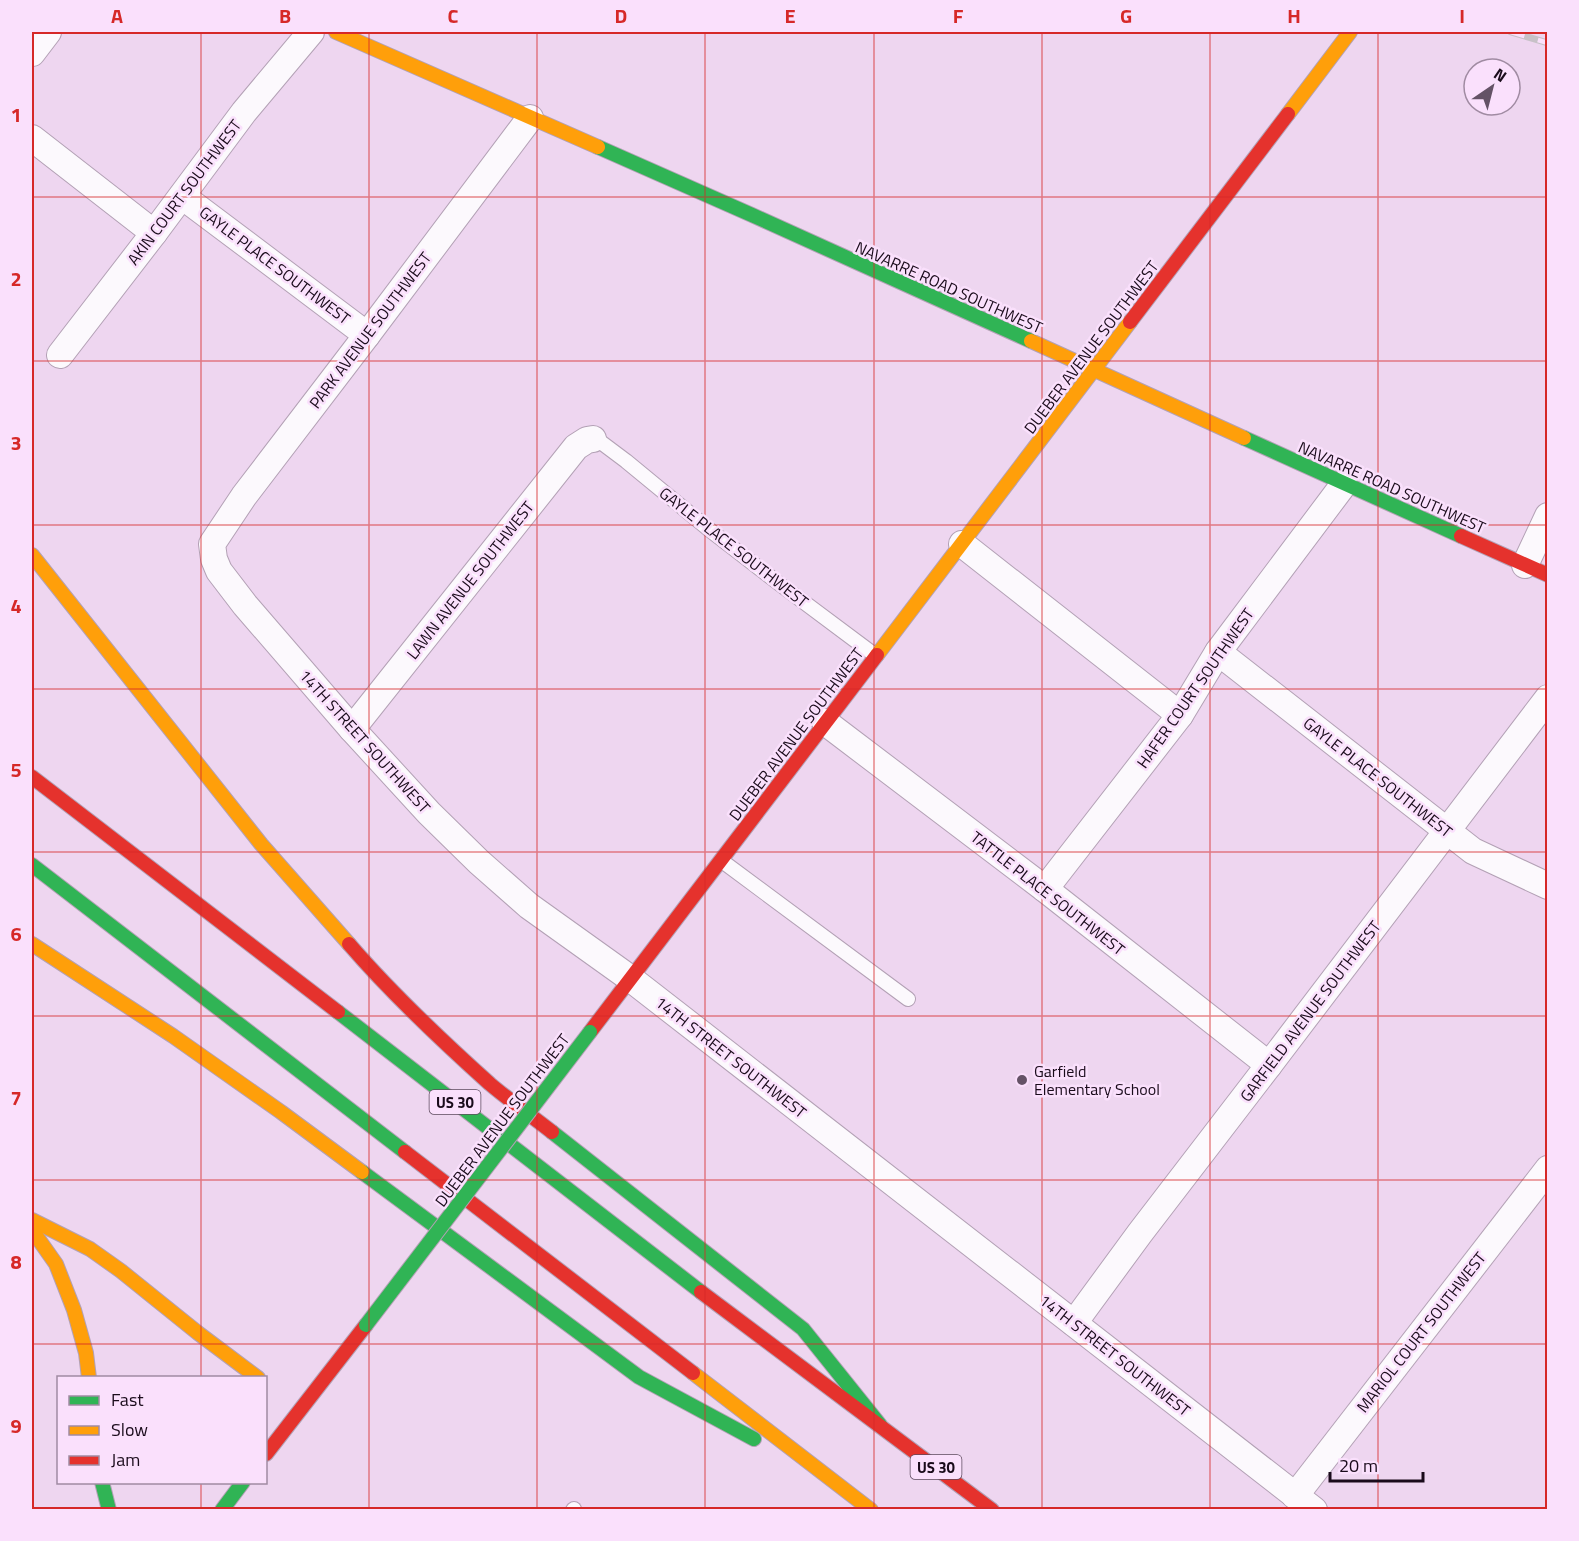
<svg xmlns="http://www.w3.org/2000/svg" width="1579" height="1541" font-family="'Titillium Web',sans-serif">
<style>
.lines{fill:none;stroke-linecap:round;stroke-linejoin:round}
.lane-casing{stroke:#b3a1b5;stroke-width:16}
.street-casing{stroke:#b3a1b5;stroke-width:28}
.fast-casing{stroke:#b3a1b5;stroke-width:16}
.slow-casing{stroke:#b3a1b5;stroke-width:16}
.jam-casing{stroke:#b3a1b5;stroke-width:16}
.lane{stroke:#fcf9fd;stroke-width:14}
.street{stroke:#fcf9fd;stroke-width:26}
.fast{stroke:#30b455;stroke-width:14}
.slow{stroke:#ff9f0a;stroke-width:14}
.jam{stroke:#e5322d;stroke-width:14}
.rail-casing{stroke:#c7c1c7;stroke-width:7}
.rail{stroke:#fae0fc;stroke-width:4.5;stroke-dasharray:14;stroke-linecap:butt}
.fast-bridge-casing{stroke:#b3a1b5;stroke-width:16;stroke-linecap:butt}
.fast-bridge{stroke:#30b455;stroke-width:14}
.grid{fill:none;stroke:#d62828;stroke-width:1.5;stroke-opacity:0.55}
.poi-dot{fill:#645266;stroke:#fae0fc;stroke-width:2}
.labels{text-anchor:middle;dominant-baseline:central;stroke-width:5;stroke-linejoin:round;paint-order:stroke}
.shield{fill:#fae0fc;stroke:#5d4b5e;stroke-width:1.5}
.shield-label{font-size:15px;font-weight:bold;fill:#1a0b1b}
.street-label{font-size:16px;fill:#1a0b1b;stroke:#fae0fc}
.poi-label{font-size:16px;fill:#1a0b1b;stroke:#fae0fc;text-anchor:start}
.neatline{fill:none;stroke:#d62828;stroke-width:2}
.grid-label{font-size:20px;text-anchor:middle;font-weight:bold;fill:#d62828}
</style>
<rect width="100%" height="100%" fill="#eed6f0"/>
<g class="lines">
<g class="lane-casing">
<g id="lane">
<path d="M 593,439 L 602,443 L 626,461 L 711,531 L 781,585 L 876,656"/>
<path d="M 722,861 L 908,999"/>
<path d="M 573,1510 L 574,1509"/>
</g>
</g>
<g class="street-casing">
<g id="street">
<path d="M 32,53 L 48,32"/>
<path d="M 530,118 L 367,335 L 244,496 L 212,544 L 214,559 L 219,571 L 245,605 L 352,729 L 429,813 L 479,862 L 529,906 L 631,979 L 1314,1510"/>
<path d="M 32,138 L 154,233"/>
<path d="M 182,196 L 367,335"/>
<path d="M 60,355 L 154,233 L 244,112 L 311,32"/>
<path d="M 962,544 L 1180,715"/>
<path d="M 1525,565 L 1548,516"/>
<path d="M 1218,652 L 1473,851 L 1548,886"/>
<path d="M 825,722 L 1045,889 L 1269,1065"/>
<path d="M 352,729 L 576,447 L 587,440 L 593,439"/>
<path d="M 1045,889 L 1180,715 L 1218,652 L 1344,484"/>
<path d="M 1074,1323 L 1140,1233 L 1269,1065 L 1548,698"/>
<path d="M 1295,1496 L 1548,1169"/>
</g>
</g>
<g class="fast-casing">
<g id="fast">
<path d="M 598,147 L 752,215 L 1031,341"/>
<path d="M 1244,438 L 1461,536"/>
<path d="M 32,865 L 405,1152"/>
<path d="M 338,1012 L 701,1292"/>
<path d="M 552,1132 L 803,1329 L 880,1425"/>
<path d="M 362,1172 L 639,1377 L 754,1439"/>
<path d="M 102,1482 L 109,1510"/>
<path d="M 222,1510 L 243,1482"/>
</g>
</g>
<g class="slow-casing">
<g id="slow">
<path d="M 336,32 L 598,147"/>
<path d="M 1288,114 L 1350,32"/>
<path d="M 1031,341 L 1244,438"/>
<path d="M 32,555 L 261,844 L 349,944"/>
<path d="M 877,655 L 1130,322"/>
<path d="M 32,944 L 173,1036 L 281,1112 L 362,1172"/>
<path d="M 32,1220 L 90,1249 L 121,1271 L 198,1333 L 258,1378"/>
<path d="M 32,1230 L 56,1264 L 74,1310 L 86,1353 L 89,1378"/>
<path d="M 693,1373 L 871,1510"/>
</g>
</g>
<g class="jam-casing">
<g id="jam">
<path d="M 1130,322 L 1288,114"/>
<path d="M 1461,536 L 1548,575"/>
<path d="M 32,777 L 338,1012"/>
<path d="M 349,944 C 392,994 441,1040 490,1084 C 510,1101 532,1116 552,1132"/>
<path d="M 590,1032 L 877,655"/>
<path d="M 405,1152 L 693,1373"/>
<path d="M 701,1292 L 992,1510"/>
<path d="M 266,1454 L 366,1325"/>
</g>
</g>
<use href="#lane" class="lane"/>
<use href="#street" class="street"/>
<use href="#fast" class="fast"/>
<use href="#slow" class="slow"/>
<use href="#jam" class="jam"/>
<g class="rail-casing">
<path id="rail" d="M 1511,32 L 1548,43"/>
</g>
<use href="#rail" class="rail"/>
<g class="fast-bridge-casing">
<path id="fast-bridge" d="M 366,1325 L 590,1032"/>
</g>
<use href="#fast-bridge" class="fast-bridge"/>
</g>
<path class="grid" d="M 201,32 L 201,1378M 369,32 L 369,1510M 537,32 L 537,1510M 705,32 L 705,1510M 874,32 L 874,1510M 1042,32 L 1042,1510M 1210,32 L 1210,1510M 1378,32 L 1378,1510M 32,197 L 1548,197M 32,361 L 1548,361M 32,525 L 1548,525M 32,689 L 1548,689M 32,852 L 1548,852M 32,1016 L 1548,1016M 32,1180 L 1548,1180M 32,1344 L 1548,1344M 201,1482 L 201,1510"/>
<circle class="poi-dot" cx="1022" cy="1080" r="6"/>
<g class="labels">
<g class="shield">
<rect x="429.5" y="1090" width="51" height="24" rx="4.5"/>
<rect x="910.5" y="1455" width="51" height="24" rx="4.5"/>
</g>
<g class="shield-label">
<text x="455" y="1102">US 30</text>
<text x="936" y="1467">US 30</text>
</g>
<g class="street-label">
<text transform="translate(184 192) rotate(-53)">AKIN COURT SOUTHWEST</text>
<text transform="translate(275 265) rotate(37)">GAYLE PLACE SOUTHWEST</text>
<text transform="translate(949 287) rotate(24)">NAVARRE ROAD SOUTHWEST</text>
<text transform="translate(370 330) rotate(-53)">PARK AVENUE SOUTHWEST</text>
<text transform="translate(1091 347) rotate(-53)">DUEBER AVENUE SOUTHWEST</text>
<text transform="translate(1392 487) rotate(24)">NAVARRE ROAD SOUTHWEST</text>
<text transform="translate(734 547) rotate(38)">GAYLE PLACE SOUTHWEST</text>
<text transform="translate(470 580) rotate(-52)">LAWN AVENUE SOUTHWEST</text>
<text transform="translate(1195 688) rotate(-55)">HAFER COURT SOUTHWEST</text>
<text transform="translate(796 734) rotate(-53)">DUEBER AVENUE SOUTHWEST</text>
<text transform="translate(365 741) rotate(48)">14TH STREET SOUTHWEST</text>
<text transform="translate(1378 777) rotate(38)">GAYLE PLACE SOUTHWEST</text>
<text transform="translate(1048 893) rotate(38)">TATTLE PLACE SOUTHWEST</text>
<text transform="translate(1310 1011) rotate(-53)">GARFIELD AVENUE SOUTHWEST</text>
<text transform="translate(731 1057) rotate(38)">14TH STREET SOUTHWEST</text>
<text transform="translate(502 1120) rotate(-53)">DUEBER AVENUE SOUTHWEST</text>
<text transform="translate(1421 1332) rotate(-52)">MARIOL COURT SOUTHWEST</text>
<text transform="translate(1115 1355) rotate(38)">14TH STREET SOUTHWEST</text>
</g>
<g class="poi-label">
<text x="1034" y="1071">Garfield<tspan x="1034" dy="18">Elementary School</tspan></text>
</g>
</g>
<rect width="1579" height="1541" fill="none" stroke="#fae0fc" stroke-width="66"/>
<rect x="57" y="1376" width="210" height="108" fill="#fae0fc" stroke="#a08ba2" stroke-width="1.5"/>
<rect x="69" y="1396" width="30" height="9" fill="#30b455" stroke="#a08ba2" stroke-width="1.5"/>
<text x="111" y="1406" font-size="18" fill="#1a0b1b">Fast</text>
<rect x="69" y="1426" width="30" height="9" fill="#ff9f0a" stroke="#a08ba2" stroke-width="1.5"/>
<text x="111" y="1436" font-size="18" fill="#1a0b1b">Slow</text>
<rect x="69" y="1456" width="30" height="9" fill="#e5322d" stroke="#a08ba2" stroke-width="1.5"/>
<text x="111" y="1466" font-size="18" fill="#1a0b1b">Jam</text>
<g transform="translate(1492 87) rotate(35)"><circle r="28" fill="#fae0fc" stroke="#a08ba2" stroke-width="1.5"/>
<path d="M0-4.5L10 22L0 15L-10 22Z" fill="#645266"/>
<text y="-9" font-size="16" font-weight="bold" text-anchor="middle" fill="#1a0b1b">N</text>
</g>
<path d="M1330 1472v9h93v-9" fill="none" stroke="#1a0b1b" stroke-width="3"/>
<text x="1339" y="1472" font-size="18" fill="#1a0b1b" stroke="#fae0fc" stroke-width="4.5" paint-order="stroke">20 m</text>
<rect x="33" y="33" width="1513" height="1475" class="neatline"/>
<g class="grid-label">
<text x="117" y="23">A</text>
<text x="285" y="23">B</text>
<text x="453" y="23">C</text>
<text x="621" y="23">D</text>
<text x="790" y="23">E</text>
<text x="958" y="23">F</text>
<text x="1126" y="23">G</text>
<text x="1294" y="23">H</text>
<text x="1462" y="23">I</text>
<text x="16" y="122">1</text>
<text x="16" y="286">2</text>
<text x="16" y="450">3</text>
<text x="16" y="613">4</text>
<text x="16" y="777">5</text>
<text x="16" y="941">6</text>
<text x="16" y="1105">7</text>
<text x="16" y="1269">8</text>
<text x="16" y="1433">9</text>
</g>
</svg>
